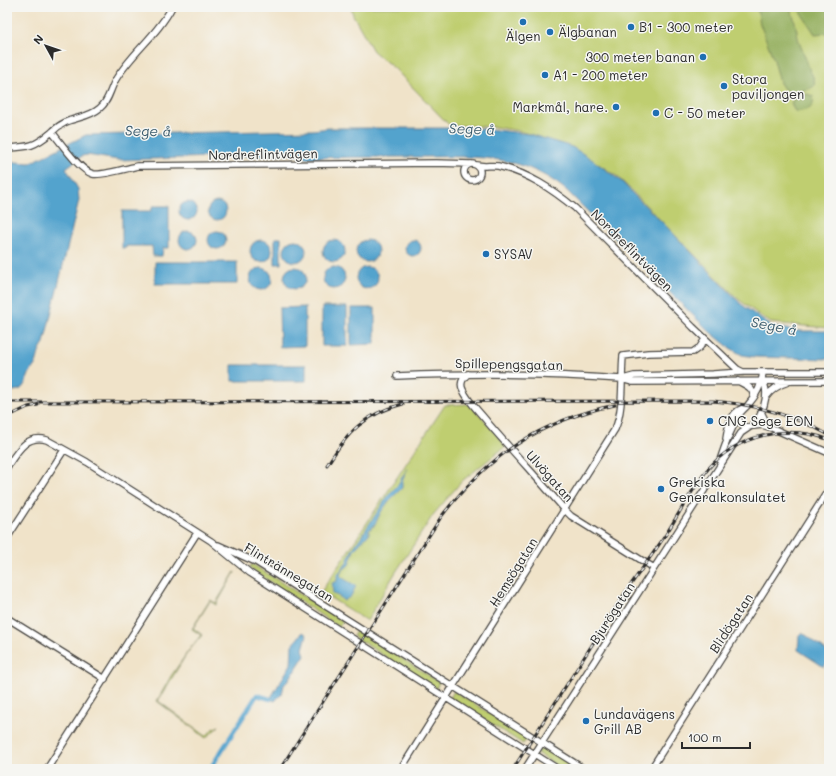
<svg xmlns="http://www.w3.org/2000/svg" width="836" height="776" font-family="Mali,sans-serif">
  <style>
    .green { fill: #bfce70; stroke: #757c4e }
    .forest { fill: #97b162; stroke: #616e46 }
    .water { fill: #52a3cd; stroke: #3e677c }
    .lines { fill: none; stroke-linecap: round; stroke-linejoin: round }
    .canal { stroke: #52a3cd; stroke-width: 4.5 }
    .minor-casing { stroke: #494743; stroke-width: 8 }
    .minor { stroke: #fff; stroke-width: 5.5 }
    .rail-casing { stroke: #2b2b2b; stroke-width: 3 }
    .rail { stroke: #f6f6f2; stroke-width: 1.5; stroke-dasharray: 4.5; stroke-linecap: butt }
    .poi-dot { fill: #1f6fb2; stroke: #f6f6f2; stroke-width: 1.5 }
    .labels { text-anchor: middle; stroke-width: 3; stroke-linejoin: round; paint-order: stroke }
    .poi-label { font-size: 13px; fill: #2b2b2b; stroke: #f6f6f2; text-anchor: start }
    .street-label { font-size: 13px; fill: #2b2b2b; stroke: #f6f6f2 }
    .water-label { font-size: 14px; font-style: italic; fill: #3b5b6c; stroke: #f6f6f2 }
  </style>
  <rect width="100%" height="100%" fill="#f6f6f2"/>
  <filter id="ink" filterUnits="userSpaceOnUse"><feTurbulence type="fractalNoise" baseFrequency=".025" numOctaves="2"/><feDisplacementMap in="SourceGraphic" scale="8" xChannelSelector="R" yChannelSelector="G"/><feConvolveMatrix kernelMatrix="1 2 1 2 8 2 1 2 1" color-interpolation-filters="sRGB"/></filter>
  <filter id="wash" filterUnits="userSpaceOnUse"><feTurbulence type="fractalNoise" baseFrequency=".012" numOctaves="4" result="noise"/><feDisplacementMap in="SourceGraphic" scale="16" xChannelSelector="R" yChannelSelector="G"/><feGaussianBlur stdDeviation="0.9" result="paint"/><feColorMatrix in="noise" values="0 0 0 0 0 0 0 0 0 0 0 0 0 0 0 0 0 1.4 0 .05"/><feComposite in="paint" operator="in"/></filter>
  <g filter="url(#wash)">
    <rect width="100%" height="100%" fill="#f0e3c9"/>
    <path class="green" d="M351,7H829V328L771,323L762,317L738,299L618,177L572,147L519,131L495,127L449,125L395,69L373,51L353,15Z
      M468,404L480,415L506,446L462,481L433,515L394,575L367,621L321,592L445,405Z
      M252,564L343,621L339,627L249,568Z
      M235,572L216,605L210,601L193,628L202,635L187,653L158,701L206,736L213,729L219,726L206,738L157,701L171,676L190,649L201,635L192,629L210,600L216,603Z
      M357,630L439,682L436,689L353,636Z
      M454,691L528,737L523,744L450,698Z
      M542,746L578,769H562L537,753Z"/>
    <path class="forest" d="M757,7L790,8C795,18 796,27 798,38C801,49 806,58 809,68C811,74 816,80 814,86L809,89L789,93L784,89L780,83L774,60L760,24Z
      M797,7H827L829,11V34L825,33L815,34Z
      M807,94L813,96C815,110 808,109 797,112L794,110L791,103L793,100Z"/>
    <path class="water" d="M329,128H468L488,129L529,134L572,147L590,158L622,182L634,195L665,225L741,304L765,322L773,327L799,331H829V359L755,357L742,355L730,348L710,332L566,190C518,151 469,157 411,157C376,157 341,157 307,158L286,153L277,155L118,160L87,155L82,156L66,168L78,189L79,200L44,343C38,351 39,355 36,363C34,368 29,372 28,377C22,390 22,391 7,391V159L15,162L30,163L86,135L313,130Z
      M179 211a9 9 0 1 1 18 0a9 9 0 1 1-18 0Z
      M208 211a9 9 0 1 1 18 0a9 9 0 1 1-18 0Z
      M153,206H169V248H163L162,256H153L152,246H126V248H122V211H151Z
      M208 240a9 9 0 1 1 18 0a9 9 0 1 1-18 0Z
      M179 240a9 9 0 1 1 18 0a9 9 0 1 1-18 0Z
      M275,238H281V264H275Z
      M405 248a8 8 0 1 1 16 0a8 8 0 1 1-16 0Z
      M323 251a11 11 0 1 1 22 0a11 11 0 1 1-22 0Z
      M284 251a11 11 0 1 1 22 0a11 11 0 1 1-22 0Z
      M356 251a11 11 0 1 1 22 0a11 11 0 1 1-22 0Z
      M250 251a11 11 0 1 1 22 0a11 11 0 1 1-22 0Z
      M155,262H237V284H155Z
      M356 278a11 11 0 1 1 22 0a11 11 0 1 1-22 0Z
      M284 278a11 11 0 1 1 22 0a11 11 0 1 1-22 0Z
      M323 278a11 11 0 1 1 22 0a11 11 0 1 1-22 0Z
      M250 279a11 11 0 1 1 22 0a11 11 0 1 1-22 0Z
      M305,307V346L280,347L279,308Z
      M322,307H347V346H322Z
      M351,308H375V344L351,345Z
      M232,365H306V381H232Z
      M408,467L402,482V488L389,501L381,512L374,526L369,530V534L354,550L349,565L344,569L340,574L341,577L356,586L351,596L344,601L338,596L333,594L332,583L337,581V575L346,564L352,550L390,493L397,486Z
      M303,632L307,635L303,649L305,655L288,681L284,685L282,694L275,701L270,699L291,664L292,645Z
      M802,632L829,653V660L824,667L798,650L799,635Z"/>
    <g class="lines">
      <path class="canal" d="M210,769L257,695L270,699"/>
    </g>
  </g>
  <g filter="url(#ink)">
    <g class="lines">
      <defs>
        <path id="minor" d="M172,7C158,34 132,53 116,79C110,89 109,101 100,108C85,121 68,115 52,132C61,143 80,171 93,174C102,176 128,168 138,166L436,163L471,164
          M7,148C29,147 34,147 52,132
          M464 172a8 8 0 1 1 16 0a8 8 0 1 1-16 0Z
          M476,165C484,167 491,165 498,166C528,173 552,189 575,208L693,327L737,369L743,372
          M468,374C463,378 459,383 463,390C468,402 481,413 489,424C514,453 540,481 565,510L571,516L654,568
          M397,376C472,373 546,373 621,379L633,382L829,381
          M623,379L634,376L713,374L743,372H829
          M738,381C745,385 755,388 753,398
          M766,397C772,389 778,385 788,382
          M761,412L766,422L771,427
          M738,418L740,422L745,427L762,425L772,428L829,453
          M726,439C728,426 730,413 743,408
          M720,460C725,445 731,429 739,415C741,411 745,408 748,405C756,396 762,385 763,372
          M7,467C17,452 26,434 47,440L87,462L211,541L250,573L558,769
          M7,538L64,450
          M218,545L256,562L584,769
          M7,618L105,679
          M7,768L8,769
          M47,769L197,533
          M401,769L615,429C624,409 621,379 623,356L648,353L693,352L700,347L705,339
          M525,769L741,433C747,429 754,425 758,419C764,409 770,390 762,381
          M651,769L829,489"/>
      </defs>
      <use href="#minor" class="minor-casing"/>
      <use href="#minor" class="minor"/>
      <defs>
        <path id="rail" d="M7,402L713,401C754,404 793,415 829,435
          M7,417L28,407L38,405
          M327,465C348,432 364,414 403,404
          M280,769L441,517C488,456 539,421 615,405
          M513,769L625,593C639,572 655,552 668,531C681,510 693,488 708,469C737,435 786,424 827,439"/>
      </defs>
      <use href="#rail" class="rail-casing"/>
      <use href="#rail" class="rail"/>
    </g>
  </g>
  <g class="poi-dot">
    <circle cx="523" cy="22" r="4"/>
    <circle cx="631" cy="27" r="4"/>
    <circle cx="550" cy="32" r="4"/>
    <circle cx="703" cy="57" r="4"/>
    <circle cx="545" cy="75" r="4"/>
    <circle cx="724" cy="86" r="4"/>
    <circle cx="616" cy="107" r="4"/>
    <circle cx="656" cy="113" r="4"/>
    <circle cx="486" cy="254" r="4"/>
    <circle cx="710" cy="421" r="4"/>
    <circle cx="661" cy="489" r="4"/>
    <circle cx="586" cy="721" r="4"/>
  </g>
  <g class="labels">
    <g class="poi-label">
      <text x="639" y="32">B1 - 300 meter</text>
      <text x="558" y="37">Älgbanan</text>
      <text x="523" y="41" text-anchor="middle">Älgen</text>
      <text x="695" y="62" text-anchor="end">300 meter banan</text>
      <text x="553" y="80">A1 - 200 meter</text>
      <text x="732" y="84">Stora<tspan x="732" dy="15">paviljongen</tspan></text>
      <text x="608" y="112" text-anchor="end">Markmål, hare.</text>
      <text x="664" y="118">C - 50 meter</text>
      <text x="494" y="259">SYSAV</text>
      <text x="718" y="426">CNG Sege EON</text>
      <text x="669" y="487">Grekiska<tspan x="669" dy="15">Generalkonsulatet</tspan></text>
      <text x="594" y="719">Lundavägens<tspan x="594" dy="15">Grill AB</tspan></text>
    </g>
    <g class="street-label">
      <text transform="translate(263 154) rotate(-1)" y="5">Nordreflintvägen</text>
      <text transform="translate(632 250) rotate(45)" y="5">Nordreflintvägen</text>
      <text transform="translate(509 364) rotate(1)" y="5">Spillepengsgatan</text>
      <text transform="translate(550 476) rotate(48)" y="5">Ulvögatan</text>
      <text transform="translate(289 572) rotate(31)" y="5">Flintrännegatan</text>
      <text transform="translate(513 572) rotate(-58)" y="5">Hemsögatan</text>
      <text transform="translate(612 613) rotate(-57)" y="5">Bjurögatan</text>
      <text transform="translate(731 623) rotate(-57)" y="5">Blidögatan</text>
    </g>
    <g class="water-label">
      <text transform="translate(472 129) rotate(2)" y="5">Sege å</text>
      <text transform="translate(148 131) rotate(1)" y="5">Sege å</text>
      <text transform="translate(774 326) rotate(11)" y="5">Sege å</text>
    </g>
  </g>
  <rect width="836" height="776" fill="none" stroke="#f6f6f2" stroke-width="24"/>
  <g transform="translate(46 46) rotate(310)" stroke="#f6f6f2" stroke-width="3" paint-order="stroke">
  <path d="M0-3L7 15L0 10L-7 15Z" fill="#2b2b2b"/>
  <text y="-6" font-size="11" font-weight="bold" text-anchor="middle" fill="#2b2b2b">N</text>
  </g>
  <path d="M682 742v6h68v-6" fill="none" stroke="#2b2b2b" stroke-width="2"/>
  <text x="688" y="742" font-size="12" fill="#2b2b2b" stroke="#f6f6f2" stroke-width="3" paint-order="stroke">100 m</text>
</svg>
